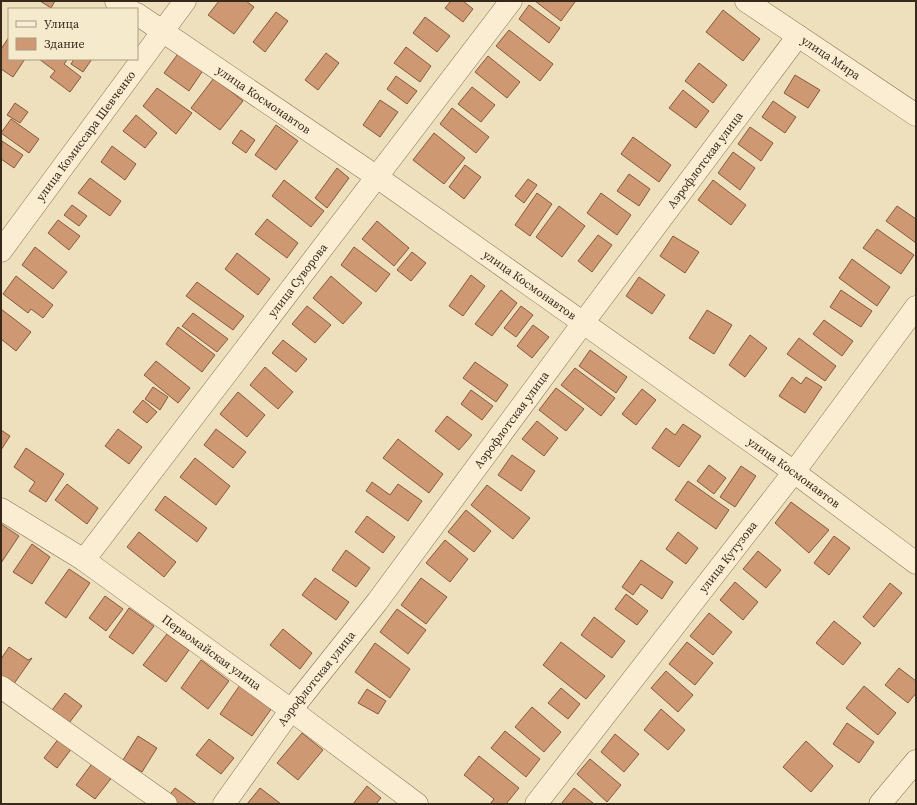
<svg xmlns="http://www.w3.org/2000/svg" width="917" height="805" font-family="'Source Serif 4',serif">
  <style>
    .building { fill: #ce9872; stroke: #87593b }
    .lines { fill: none; stroke-linecap: round; stroke-linejoin: round }
    .minor-casing { stroke: #877056; stroke-width: 23 }
    .minor { stroke: #faedd1; stroke-width: 22 }
    .labels { text-anchor: middle; stroke-width: 3; stroke-linejoin: round; paint-order: stroke }
    .street-label { font-size: 12px; fill: #36281b; stroke: #f6eacd }
  </style>
  <rect width="100%" height="100%" fill="#efe0bd"/>
  <path class="building" d="M40,1H55L51,8Z
    M219,1H246L254,7L234,34L208,15Z
    M451,1H463L473,9L463,22L445,8Z
    M535,1H574L575,2L561,21Z
    M529,5L560,28L549,43L519,19Z
    M723,10L760,39L743,61L706,32Z
    M276,12L288,21L265,52L253,42Z
    M425,17L450,36L437,52L413,33Z
    M509,30L553,64L540,81L496,46Z
    M9,37V59H25L13,77L1,69V49Z
    M406,47L431,66L420,82L394,63Z
    M180,51L204,69L189,91L164,73Z
    M326,53L339,63L318,90L305,80Z
    M488,56L520,82L507,98L475,72Z
    M39,59H65L67,60L64,64L81,77L70,92L50,77L55,71Z
    M74,59H92L83,72L71,64Z
    M699,63L727,85L713,103L685,81Z
    M795,75L820,90L808,108L784,93Z
    M396,76L417,91L407,104L387,89Z
    M214,78L243,101L220,130L191,108Z
    M472,87L495,105L481,122L458,104Z
    M157,88L192,113L176,134L143,106Z
    M683,90L709,111L696,128L669,108Z
    M380,100L398,112L380,137L363,125Z
    M773,101L796,117L785,133L762,117Z
    M15,103L28,112L20,123L7,115Z
    M452,108L489,137L476,153L440,124Z
    M136,115L157,133L145,148L123,131Z
    M11,119L39,139L29,153L1,133Z
    M276,125L298,141L276,170L255,155Z
    M750,127L773,143L761,161L738,144Z
    M241,130L255,140L246,153L232,143Z
    M434,133L465,158L444,184L413,160Z
    M633,137L671,165L659,182L621,154Z
    M2,141L23,155L14,168L1,159Z
    M112,146L136,164L125,180L101,162Z
    M733,152L755,168L740,190L718,173Z
    M465,165L481,177L464,199L449,187Z
    M337,168L349,178L327,208L315,198Z
    M629,174L650,189L639,206L617,191Z
    M90,178L121,201L110,216L78,193Z
    M528,179L537,185L524,203L515,196Z
    M284,180L324,211L311,227L272,196Z
    M713,180L746,205L731,225L698,200Z
    M537,193L552,204L530,236L515,225Z
    M601,193L631,215L617,235L587,213Z
    M72,205L87,216L79,226L64,215Z
    M559,206L585,226L562,257L536,237Z
    M897,206L916,219V243L886,221Z
    M267,219L298,243L287,258L255,234Z
    M58,220L80,236L69,250L48,233Z
    M377,221L409,248L394,266L362,239Z
    M877,229L914,255L901,274L863,248Z
    M598,235L612,245L592,272L578,261Z
    M673,236L699,252L685,273L660,256Z
    M35,247L67,272L53,289L22,265Z
    M354,247L390,274L376,292L341,265Z
    M412,252L426,263L411,281L397,270Z
    M237,253L270,279L258,295L225,269Z
    M852,259L890,287L877,306L839,278Z
    M471,275L485,286L463,316L449,306Z
    M16,276L53,305L43,318L31,309L28,313L3,294Z
    M331,276L362,303L343,324L313,298Z
    M639,277L665,295L652,314L626,296Z
    M197,282L244,316L233,330L186,296Z
    M501,290L517,303L492,336L475,324Z
    M841,290L872,311L861,327L830,307Z
    M307,306L331,325L315,343L292,324Z
    M521,306L533,315L516,337L504,328Z
    M1,309L31,332L16,351L1,339Z
    M707,310L732,325L714,354L689,338Z
    M193,313L228,339L217,352L182,326Z
    M824,320L853,341L842,356L813,334Z
    M533,325L549,337L532,358L517,346Z
    M178,327L215,355L202,372L166,344Z
    M750,335L767,348L745,377L729,365Z
    M799,338L836,366L825,381L787,354Z
    M283,340L307,359L296,372L272,353Z
    M590,350L627,377L616,393L579,366Z
    M156,361L190,388L178,403L144,375Z
    M475,362L508,385L496,402L463,378Z
    M265,367L293,392L278,409L250,385Z
    M575,368L615,398L601,416L561,385Z
    M792,377L801,384L806,377L822,387L805,413L779,396Z
    M153,387L168,397L160,410L145,399Z
    M556,388L584,409L566,431L539,410Z
    M642,389L656,400L636,425L622,414Z
    M471,390L493,406L482,420L461,404Z
    M238,392L265,415L247,437L220,414Z
    M143,400L157,412L147,423L133,412Z
    M447,416L472,435L459,450L435,431Z
    M537,421L558,438L544,456L522,439Z
    M683,424L701,436L679,467L652,448L666,428L675,435Z
    M118,429L142,447L129,464L105,446Z
    M216,429L246,452L233,468L204,445Z
    M1,430L10,436L1,450Z
    M398,439L443,474L429,493L383,458Z
    M26,448L64,474L46,502L29,491L35,482L14,467Z
    M512,455L535,471L521,491L498,475Z
    M195,458L230,486L216,505L180,477Z
    M709,465L726,478L714,494L697,481Z
    M741,466L756,476L735,507L720,497Z
    M688,481L729,510L716,529L675,500Z
    M372,482L390,495L398,484L422,501L408,521L366,491Z
    M67,484L98,508L87,524L55,500Z
    M487,485L530,518L513,539L471,505Z
    M165,496L207,528L197,542L155,510Z
    M791,502L829,530L809,553L775,523Z
    M466,510L491,531L474,552L448,532Z
    M367,516L395,537L383,553L355,532Z
    M1,524L19,536L1,563Z
    M139,532L176,562L164,577L127,547Z
    M678,532L698,548L686,564L666,549Z
    M834,536L850,548L829,575L814,563Z
    M445,540L468,559L450,582L426,563Z
    M32,544L50,557L32,584L13,572Z
    M346,550L370,568L356,587L332,570Z
    M758,551L781,570L766,588L743,569Z
    M641,560L673,582L662,599L641,584L633,595L622,587Z
    M69,569L90,583L66,618L45,603Z
    M315,578L349,602L336,620L302,595Z
    M421,578L447,597L426,624L401,605Z
    M735,582L758,602L743,620L720,600Z
    M890,583L902,593L874,627L863,617Z
    M626,594L648,611L637,625L615,609Z
    M105,596L123,609L106,631L89,618Z
    M129,608L154,626L133,654L109,637Z
    M397,609L426,630L408,654L380,632Z
    M709,613L732,632L713,655L690,636Z
    M594,617L625,641L612,658L581,635Z
    M834,621L861,643L843,665L816,643Z
    M283,629L312,653L300,669L270,645Z
    M167,634L189,650L166,682L143,665Z
    M561,642L605,676L586,699L543,665Z
    M687,642L713,663L695,685L669,664Z
    M375,643L410,669L390,698L355,672Z
    M9,647L28,660L32,658L11,688L1,681V659Z
    M201,660L229,681L208,709L181,688Z
    M899,668L916,681V693L908,703L885,685Z
    M666,671L693,695L678,712L651,688Z
    M240,685L272,708L252,736L220,714Z
    M864,686L896,713L878,735L846,708Z
    M561,688L580,704L568,719L548,703Z
    M367,689L386,701L378,714L358,703Z
    M65,693L82,706L66,727L49,714Z
    M532,707L561,732L544,752L515,727Z
    M661,709L685,730L668,750L644,730Z
    M847,723L874,742L859,763L833,744Z
    M505,731L540,759L526,777L491,748Z
    M302,733L323,750L298,780L277,763Z
    M615,734L639,754L624,772L601,752Z
    M138,736L157,748L142,772L123,760Z
    M59,738L72,748L57,768L44,758Z
    M209,739L234,758L221,774L196,755Z
    M806,741L833,766L811,792L783,767Z
    M479,756L519,788L506,804H490L494,799L464,775Z
    M590,759L621,785L607,802L577,774Z
    M94,761L113,776L95,799L76,785Z
    M367,786L381,798L376,804H353Z
    M175,788L197,804H169L165,801Z
    M260,788L281,804H247Z
    M574,788L593,803L591,804H561Z"/>
  <g class="lines">
    <defs>
      <g id="minor">
        <path d="M116,1L129,9"/>
        <path id="s1" d="M746,1L916,115"/>
        <path id="s2" d="M137,14L377,177L794,472L916,563"/>
        <path id="s3" d="M1,251L185,1"/>
        <path id="s4" d="M1,509L84,560L291,710L417,804"/>
        <path id="s5" d="M84,560L511,1"/>
        <path d="M1,687L166,804"/>
        <path id="s6" d="M224,804L291,710L377,602L583,323L798,36"/>
        <path id="s7" d="M536,804L794,472L916,307"/>
        <path d="M880,804L916,761"/>
      </g>
    </defs>
    <use href="#minor" class="minor-casing"/>
    <use href="#minor" class="minor"/>
  </g>
  <g class="labels">
    <g class="street-label">
      <text dy="4" stroke="none"><textPath href="#s1" startOffset="102">улица Мира</textPath></text>
      <text dy="4" stroke="none"><textPath href="#s2" startOffset="153">улица Космонавтов</textPath></text>
      <text dy="4" stroke="none"><textPath href="#s3" startOffset="143">улица Комиссара Шевченко</textPath></text>
      <text dy="4" stroke="none"><textPath href="#s6" startOffset="804">Аэрофлотская улица</textPath></text>
      <text dy="4" stroke="none"><textPath href="#s5" startOffset="352">улица Суворова</textPath></text>
      <text dy="4" stroke="none"><textPath href="#s2" startOffset="477">улица Космонавтов</textPath></text>
      <text dy="4" stroke="none"><textPath href="#s6" startOffset="480">Аэрофлотская улица</textPath></text>
      <text dy="4" stroke="none"><textPath href="#s2" startOffset="801">улица Космонавтов</textPath></text>
      <text dy="4" stroke="none"><textPath href="#s7" startOffset="313">улица Кутузова</textPath></text>
      <text dy="4" stroke="none"><textPath href="#s4" startOffset="255">Первомайская улица</textPath></text>
      <text dy="4" stroke="none"><textPath href="#s6" startOffset="156">Аэрофлотская улица</textPath></text>
    </g>
  </g>
  <rect width="917" height="805" fill="none" stroke="#36281b" stroke-width="4"/>
  <rect x="8" y="8" width="130" height="52" fill="#f6eacd" stroke="#a99c86"/>
  <rect x="16" y="21" width="20" height="6" fill="#faedd1" stroke="#a99c86"/>
  <text x="44" y="28" font-size="12" fill="#36281b">Улица</text>
  <rect x="16" y="38" width="20" height="12" fill="#ce9872" stroke="#a99c86"/>
  <text x="44" y="48" font-size="12" fill="#36281b">Здание</text>
</svg>
